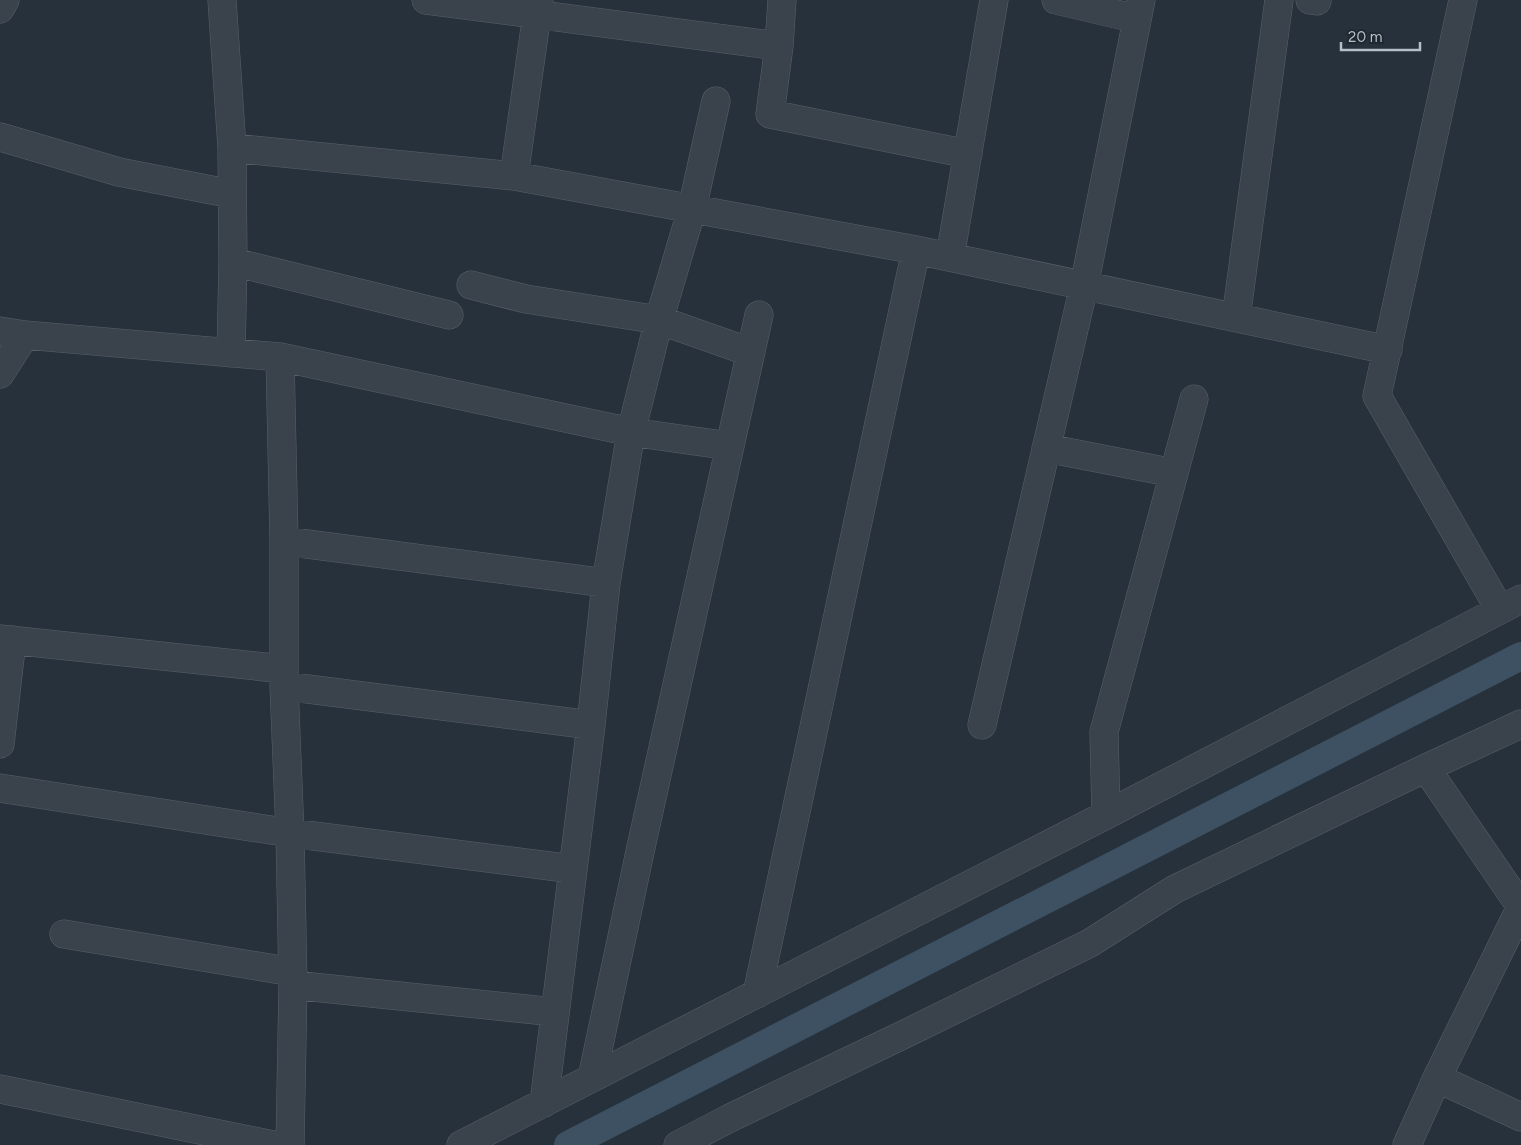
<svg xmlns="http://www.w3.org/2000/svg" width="1521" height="1145" font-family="Figtree,sans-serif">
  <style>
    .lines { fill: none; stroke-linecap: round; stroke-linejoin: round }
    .canal { stroke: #3d5162; stroke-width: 28 }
    .minor-casing { stroke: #586169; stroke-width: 29 }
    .minor { stroke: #3a434b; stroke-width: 28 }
  </style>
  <rect width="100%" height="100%" fill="#26313b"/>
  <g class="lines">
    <path class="canal" d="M568,1145L1521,656"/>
    <defs>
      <path id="minor" d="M222,0L232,148L233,262L231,353
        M426,0L779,46
        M782,0L779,46L770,114L968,154
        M1056,0L1137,19
        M1310,0L1317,1V0
        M1463,0L1377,396L1500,610
        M0,9L5,0
        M0,137L119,172L232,194
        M232,148L514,176L916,250L1388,350
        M514,176L539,0
        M950,257L994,0
        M233,262L449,315
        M471,285L526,299L659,320L750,352
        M1236,318L1279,0
        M0,331L25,335L280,357L631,432L730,446
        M280,357L284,541V686L290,833L293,985L290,1145
        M0,374L25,335
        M1046,448L1174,473
        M284,541L606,583
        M0,639L284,669
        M284,686L591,725
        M982,725L1084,286L1141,0
        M0,744L12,640
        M1426,768L1521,907
        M0,788L290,833L573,869
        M1106,815L1104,732L1194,399
        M64,934L293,972
        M293,985L555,1012
        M757,994L916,250
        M592,1078L641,847L759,315
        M1437,1078L1521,1117
        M0,1089L273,1145
        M544,1103L591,725L606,583L631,432L659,320L692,209L716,101
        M461,1145L1106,815L1521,599
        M678,1145L730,1118L909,1032L1090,943L1175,889L1426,768L1521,724
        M1407,1145L1437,1078L1521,907"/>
    </defs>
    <use href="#minor" class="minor-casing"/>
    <use href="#minor" class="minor"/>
  </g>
  <path d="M1341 42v8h79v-8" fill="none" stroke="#b6bec7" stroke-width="2.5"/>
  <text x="1348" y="42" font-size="15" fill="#b6bec7" stroke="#1f2830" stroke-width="4" paint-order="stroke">20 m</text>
</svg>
